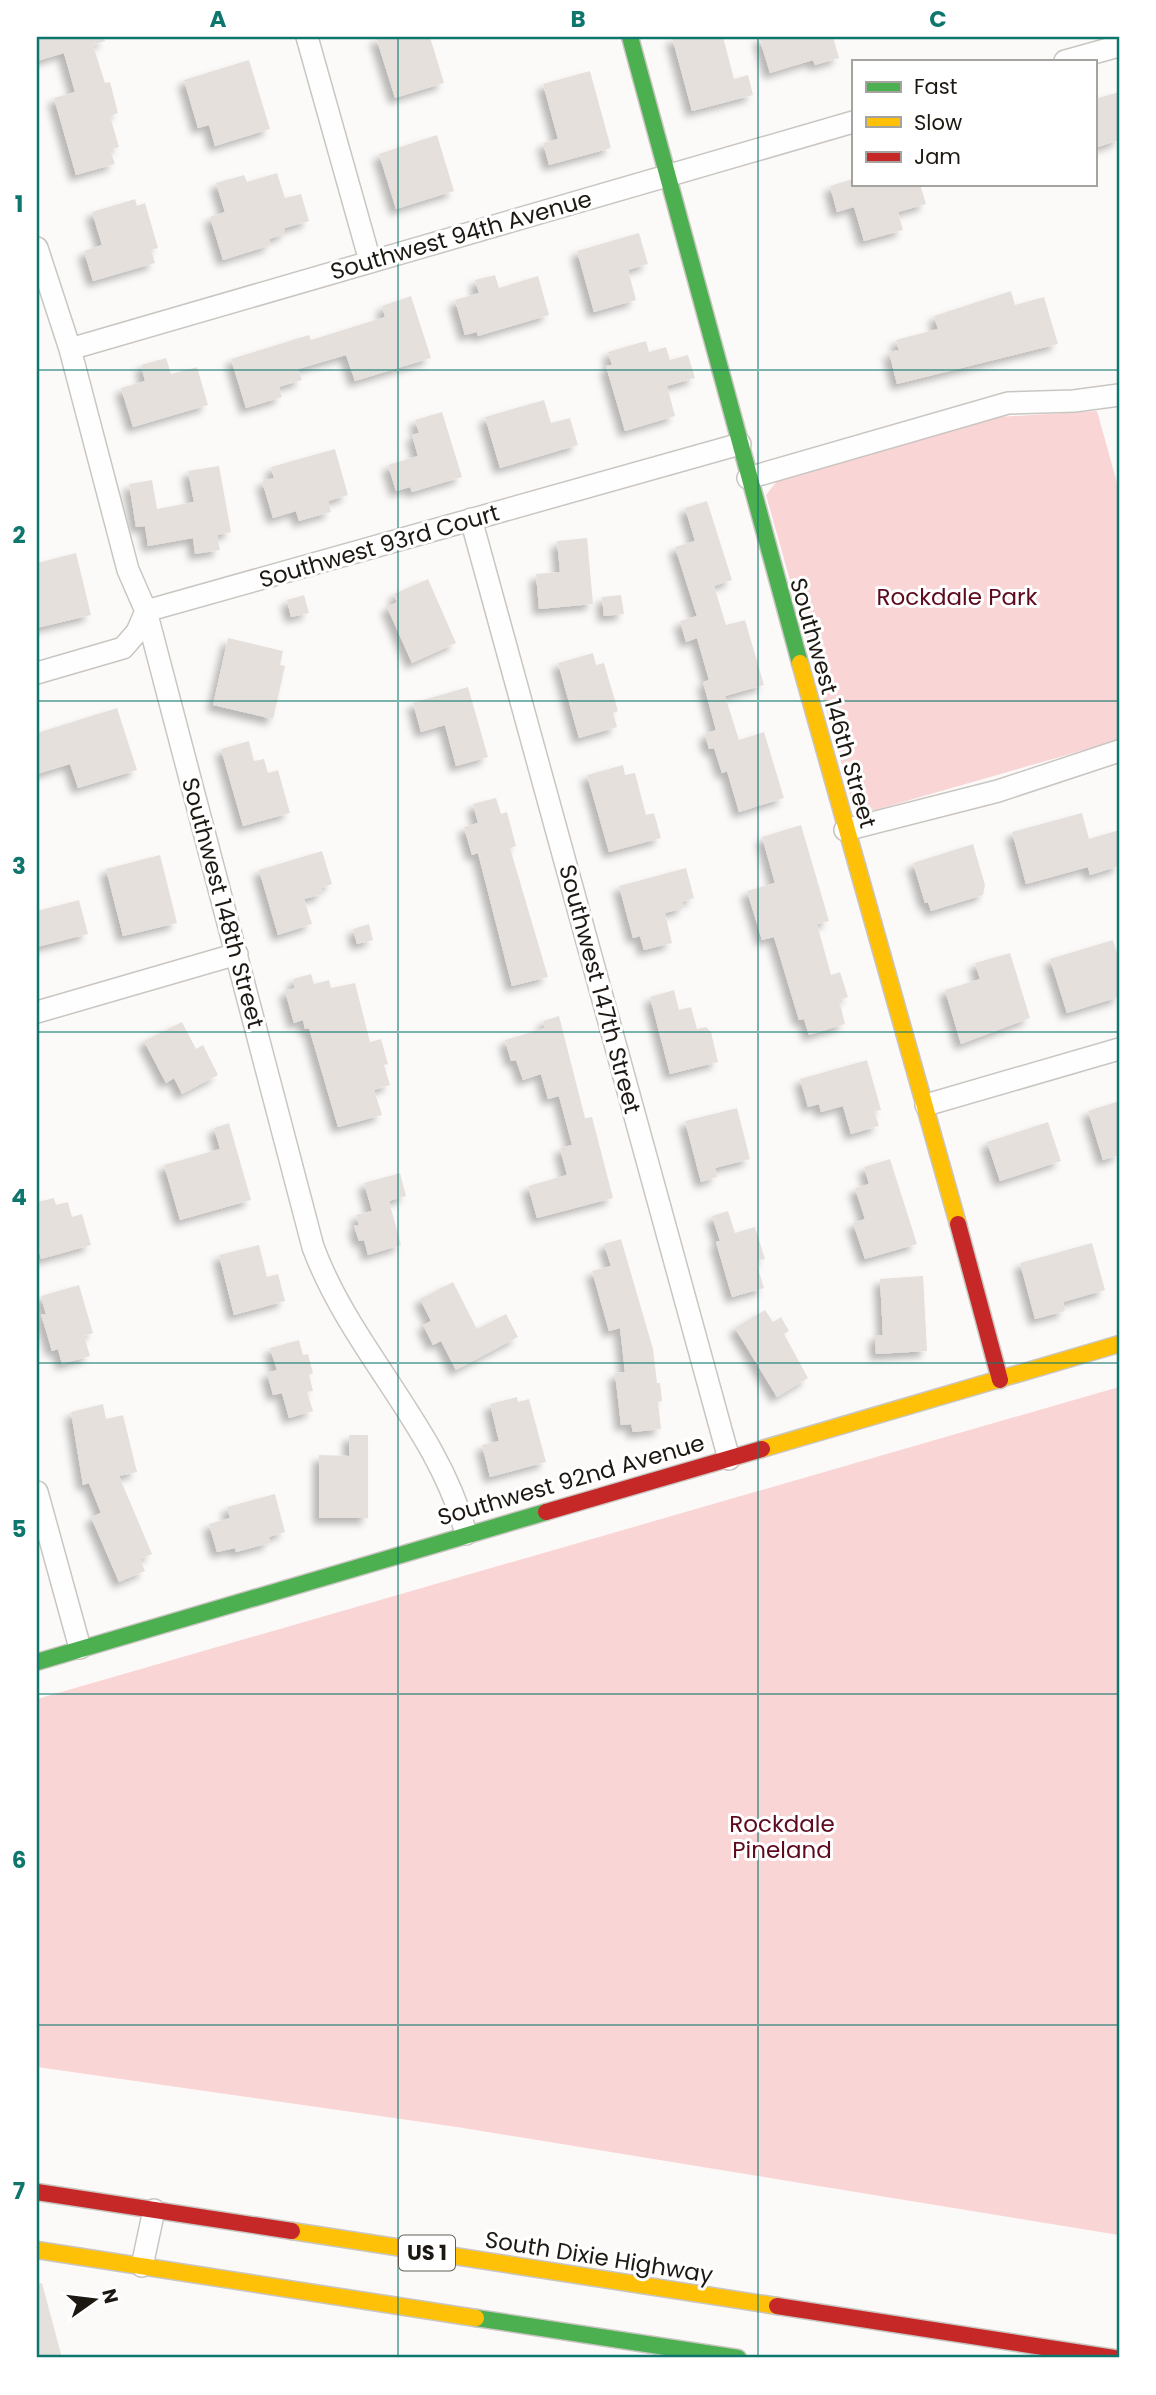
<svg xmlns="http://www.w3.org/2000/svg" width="1156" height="2395" font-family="Poppins,sans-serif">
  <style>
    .green { fill: #fad5d6 }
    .building { fill: #e6e0dd; filter: url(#shadow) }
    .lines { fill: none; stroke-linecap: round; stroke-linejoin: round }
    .street-casing { stroke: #c9c6c2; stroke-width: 24 }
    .fast-casing { stroke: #c9c6c2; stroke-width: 19 }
    .slow-casing { stroke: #c9c6c2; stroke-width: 19 }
    .jam-casing { stroke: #c9c6c2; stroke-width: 19 }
    .street { stroke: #fffefe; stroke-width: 21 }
    .fast { stroke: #4caf50; stroke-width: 16 }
    .slow { stroke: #ffc107; stroke-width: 16 }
    .jam { stroke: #c62828; stroke-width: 16 }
    .grid { fill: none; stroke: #0f766e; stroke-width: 2; stroke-opacity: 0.55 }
    .labels { text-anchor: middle; stroke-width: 6; stroke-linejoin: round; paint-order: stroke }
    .shield { fill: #fff; stroke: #615e59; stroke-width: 2 }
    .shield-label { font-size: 21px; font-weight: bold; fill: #1d1912 }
    .street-label { font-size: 23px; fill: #1d1912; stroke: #fff }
    .park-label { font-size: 23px; fill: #5d0a1e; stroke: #fff }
    .neatline { fill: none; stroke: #0f766e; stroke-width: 2.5 }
    .grid-label { font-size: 23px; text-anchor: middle; font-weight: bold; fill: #0f766e }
  </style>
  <defs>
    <filter id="shadow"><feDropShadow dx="-6" dy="6" stdDeviation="3.5" flood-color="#0004"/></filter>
  </defs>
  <rect width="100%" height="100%" fill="#fcfaf8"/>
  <path class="green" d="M1097,411L1119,490V740L875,810L861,808L852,801L766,495L777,481L998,417Z
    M1119,1387V2235L457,2127L37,2067V1699Z"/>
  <path class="building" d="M37,37H104L105,41L93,45L105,83L110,82L118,113L110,116L119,147L110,150L115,164L76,175L54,98L75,92L64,53L37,61Z
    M376,37H430L444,83L395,98Z
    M672,37H723L734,79L748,75L753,95L692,111Z
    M759,37H833L839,58L815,65L813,60L770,73Z
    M249,60L270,129L215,146L209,125L198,128L184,80Z
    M590,71L611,148L549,165L543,143L558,139L543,84Z
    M1119,92V140L1095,148V99Z
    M437,135L454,191L396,209L379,154Z
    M277,173L285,198L301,194L309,221L285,228V234L269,239L271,245L223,260L210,217L225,212L216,183L244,175L247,182Z
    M853,179V184H920L926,204L898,212L903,230L864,241L854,207L837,212L830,186Z
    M135,199L137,206L145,203L158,248L151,250L155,263L93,281L84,251L102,245L92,212Z
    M639,233L648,264L628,270L636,300L594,312L577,251Z
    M495,275L499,288L538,276L549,315L478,336L477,332L465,335L455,300L479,293L475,280Z
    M1011,291L1015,305L1044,297L1058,344L897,384L889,352L899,350L896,340L938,329L934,316Z
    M411,296L431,358L355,381L346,355L298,369L302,380L279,387L282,397L246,408L231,359L309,335L311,340L385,317L382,306Z
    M646,341L649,352L666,347L670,360L688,355L695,378L667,386L675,416L625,431L606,366L612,365L608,352Z
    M166,358L171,374L197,367L208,405L133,427L121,388L145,381L141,365Z
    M544,400L551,423L570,418L578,445L500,468L485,417Z
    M442,412L462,477L412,492L410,487L396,491L388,465L418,456L412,435L419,433L415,420Z
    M335,449L348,495L328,501L331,512L299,521L296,511L273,518L262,481L274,478L271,467Z
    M219,466L231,532L217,535L220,550L195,554L193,538L148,546L145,526L136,527L129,484L152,480L157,509L194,502L188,471Z
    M707,501L732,580L714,586L726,625L745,620L764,685L725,696L739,740L764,732L784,798L739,812L727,771L722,773L714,748L709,749L705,734L716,730L703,682L709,680L697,638L686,642L680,621L697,616L675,547L695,541L685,508Z
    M587,538L593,604L539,609L536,574L560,572L557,541Z
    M76,553L91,615L37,628V563Z
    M428,579L456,643L412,663L387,607L397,602L394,594Z
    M304,595L309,613L291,617L287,600Z
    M621,595L624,614L604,616L602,597Z
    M228,638L283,651L280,665L285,666L273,719L213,705Z
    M593,653L596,665L604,663L618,711L613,713L617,727L579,738L558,663Z
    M468,687L488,757L456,766L445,725L421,732L413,703Z
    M117,708L137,770L78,788L70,764L37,774V733Z
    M249,741L254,761L264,759L268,773L278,770L290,813L243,826L221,749Z
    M623,765L625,775L635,773L646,815L654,813L661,838L609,852L587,775Z
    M496,798L501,814L507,812L516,846L510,848L548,977L512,986L478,853L472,855L464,827L478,823L473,804Z
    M1082,813L1089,839L1119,830V866L1090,875L1088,867L1026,884L1012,832Z
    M801,825L829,921L817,924L831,975L840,972L848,997L839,1000L845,1024L809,1035L804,1019L799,1020L774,937L762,940L747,891L775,883L762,837Z
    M973,844L985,885L983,895L931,911L928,902L925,903L913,863Z
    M322,851L332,884L321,888L323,894L304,899L312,924L278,935L259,870Z
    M160,855L177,923L123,936L106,869Z
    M686,868L694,898L682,902L684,908L665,913L672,943L644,950L640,936L633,938L619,886Z
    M79,900L88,934L37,947V911Z
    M369,924L373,940L357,944L353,929Z
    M1113,940L1119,960V997L1067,1013L1050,959Z
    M1010,953L1030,1018L961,1044L945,990L980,979L975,963Z
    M311,974L314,984L329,980L331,988L355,983L370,1042L381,1039L388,1064L384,1065L390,1085L374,1090L382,1115L338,1127L309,1028L305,1029L303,1020L294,1023L285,991L295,988L293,979Z
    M674,990L679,1010L691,1007L697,1029L706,1027L711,1032L718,1062L670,1074L650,997Z
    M559,1016L585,1118L592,1117L613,1198L537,1218L528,1186L567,1175L560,1148L572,1145L559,1096L548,1099L541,1074L523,1080L516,1060L511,1061L505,1040L545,1028L543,1021Z
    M182,1022L196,1049L203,1045L218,1075L182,1094L174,1078L166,1083L144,1041Z
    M867,1060L881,1110L874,1111L879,1126L851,1134L843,1106L821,1112L819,1104L808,1107L800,1079Z
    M1119,1101V1155L1103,1160L1088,1111Z
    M737,1108L750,1159L715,1168L717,1177L701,1182L685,1121Z
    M1048,1122L1061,1161L1000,1181L987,1142Z
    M229,1123L251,1200L180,1220L164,1165L220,1149L214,1128Z
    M890,1159L917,1244L865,1259L853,1223L865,1219L855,1188L869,1184L864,1167Z
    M400,1173L406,1196L389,1201L401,1245L368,1255L364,1240L359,1241L354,1226L359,1225L356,1215L372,1211L364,1183Z
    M54,1198L56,1205L68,1202L72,1217L82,1214L91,1245L41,1259L37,1243V1202Z
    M728,1211L735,1233L755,1227L765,1259L756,1261L764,1288L732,1297L716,1242L720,1241L712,1216Z
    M621,1239L653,1349L657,1383H660L662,1401L658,1402L661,1429L633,1432L631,1424L621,1425L615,1373L625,1372L620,1328L609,1331L592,1271L611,1266L604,1244Z
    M1092,1243L1105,1290L1063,1302L1065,1311L1035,1319L1020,1263Z
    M259,1245L267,1277L278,1274L285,1301L234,1315L219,1255Z
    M923,1276L927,1351L876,1354L875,1335H883L880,1279Z
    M453,1282L477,1329L506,1314L518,1337L456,1370L441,1341L433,1345L423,1325L431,1321L420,1299Z
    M79,1285L93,1333L84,1336L90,1356L62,1364L58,1349L52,1351L41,1314L46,1315L41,1296Z
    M765,1310L773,1322L781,1317L789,1331L784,1334L808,1378L777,1397L735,1328Z
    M299,1340L303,1355L308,1354L313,1373L309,1375L313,1391L307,1392L313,1411L289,1418L282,1393L273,1395L267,1373L277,1370L270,1348Z
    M517,1397L518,1402L529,1399L546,1462L490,1477L482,1445L499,1441L490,1404Z
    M103,1404L106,1419L123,1415L137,1472L119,1476L152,1554L140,1559L145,1571L119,1582L91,1517L101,1513L89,1483L83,1485L71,1412Z
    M349,1435H368V1518H319V1455L349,1456Z
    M275,1494L285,1532L269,1537L270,1543L236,1552L235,1548L217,1552L209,1524L230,1518L227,1507Z
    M42,2283L62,2358H37V2284Z"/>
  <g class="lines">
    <defs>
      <path id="street" d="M307,37L370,261
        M1065,61L1119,46
        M37,248L70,349L128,570L146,611L313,1247C351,1350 438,1427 466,1534
        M70,349L853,122
        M748,478L1008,403L1074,401L1119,395
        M471,519L729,1459
        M146,611L740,444
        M37,673L123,648L137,632L146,611
        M845,830L998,791L1119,751
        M37,1012L237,954
        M926,1105L1119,1049
        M37,1492L80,1648
        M142,2266L154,2210"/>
      <path id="fast" d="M630,37L800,663
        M37,1662L546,1512
        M476,2318L738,2358"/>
      <path id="slow" d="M800,663L958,1224
        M762,1449L1119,1344
        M292,2231L777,2306
        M37,2250L476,2318"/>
      <path id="jam" d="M958,1224L1000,1380
        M546,1512L762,1449
        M37,2192L292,2231
        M777,2306L1114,2358"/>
    </defs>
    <use href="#street" class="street-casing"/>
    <use href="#fast" class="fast-casing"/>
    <use href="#slow" class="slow-casing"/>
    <use href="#jam" class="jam-casing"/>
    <use href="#street" class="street"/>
    <use href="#fast" class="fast"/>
    <use href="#slow" class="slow"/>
    <use href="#jam" class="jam"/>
  </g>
  <path class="grid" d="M398,37V2358M758,37V2358M37,370H1119M37,701H1119M37,1032H1119M37,1363H1119M37,1694H1119M37,2025H1119"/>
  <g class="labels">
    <rect class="shield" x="399" y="2235.5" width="56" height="35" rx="5"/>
    <g class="shield-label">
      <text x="427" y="2260">US 1</text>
    </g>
    <g class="street-label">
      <text transform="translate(461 235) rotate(-16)" y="8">Southwest 94th Avenue</text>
      <text transform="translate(379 546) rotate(-16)" y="8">Southwest 93rd Court</text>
      <text transform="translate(833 703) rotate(74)" y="8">Southwest 146th Street</text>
      <text transform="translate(223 903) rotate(75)" y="8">Southwest 148th Street</text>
      <text transform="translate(600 989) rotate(75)" y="8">Southwest 147th Street</text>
      <text transform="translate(571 1480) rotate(-16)" y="8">Southwest 92nd Avenue</text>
      <text transform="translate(599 2257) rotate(9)" y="8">South Dixie Highway</text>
    </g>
    <g class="park-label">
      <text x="957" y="605">Rockdale Park</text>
      <text x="782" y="1832">Rockdale<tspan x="782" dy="26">Pineland</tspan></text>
    </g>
  </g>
  <rect width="1156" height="2395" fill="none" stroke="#ffffff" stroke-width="77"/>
  <rect x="852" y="60" width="245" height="126" fill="#ffffff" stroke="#a5a3a0" stroke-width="2"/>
  <rect x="866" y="82" width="35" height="10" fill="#4caf50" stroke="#a5a3a0" stroke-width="2"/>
  <text x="914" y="94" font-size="21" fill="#1d1912">Fast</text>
  <rect x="866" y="117" width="35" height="10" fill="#ffc107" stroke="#a5a3a0" stroke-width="2"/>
  <text x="914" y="130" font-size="21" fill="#1d1912">Slow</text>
  <rect x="866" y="152" width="35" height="10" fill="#c62828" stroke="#a5a3a0" stroke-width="2"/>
  <text x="914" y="164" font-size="21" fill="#1d1912">Jam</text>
  <g transform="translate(94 2300) rotate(76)" stroke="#ffffff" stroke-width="5" paint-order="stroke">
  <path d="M0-5L12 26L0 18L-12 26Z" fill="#1d1912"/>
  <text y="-10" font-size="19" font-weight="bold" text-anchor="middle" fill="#1d1912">N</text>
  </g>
  <rect x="38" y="38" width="1080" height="2318" class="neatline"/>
  <g class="grid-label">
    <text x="218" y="27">A</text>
    <text x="578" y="27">B</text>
    <text x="938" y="27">C</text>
    <text x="19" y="212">1</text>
    <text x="19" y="543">2</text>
    <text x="19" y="874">3</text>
    <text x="19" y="1205">4</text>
    <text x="19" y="1537">5</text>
    <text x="19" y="1868">6</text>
    <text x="19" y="2199">7</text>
  </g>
</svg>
